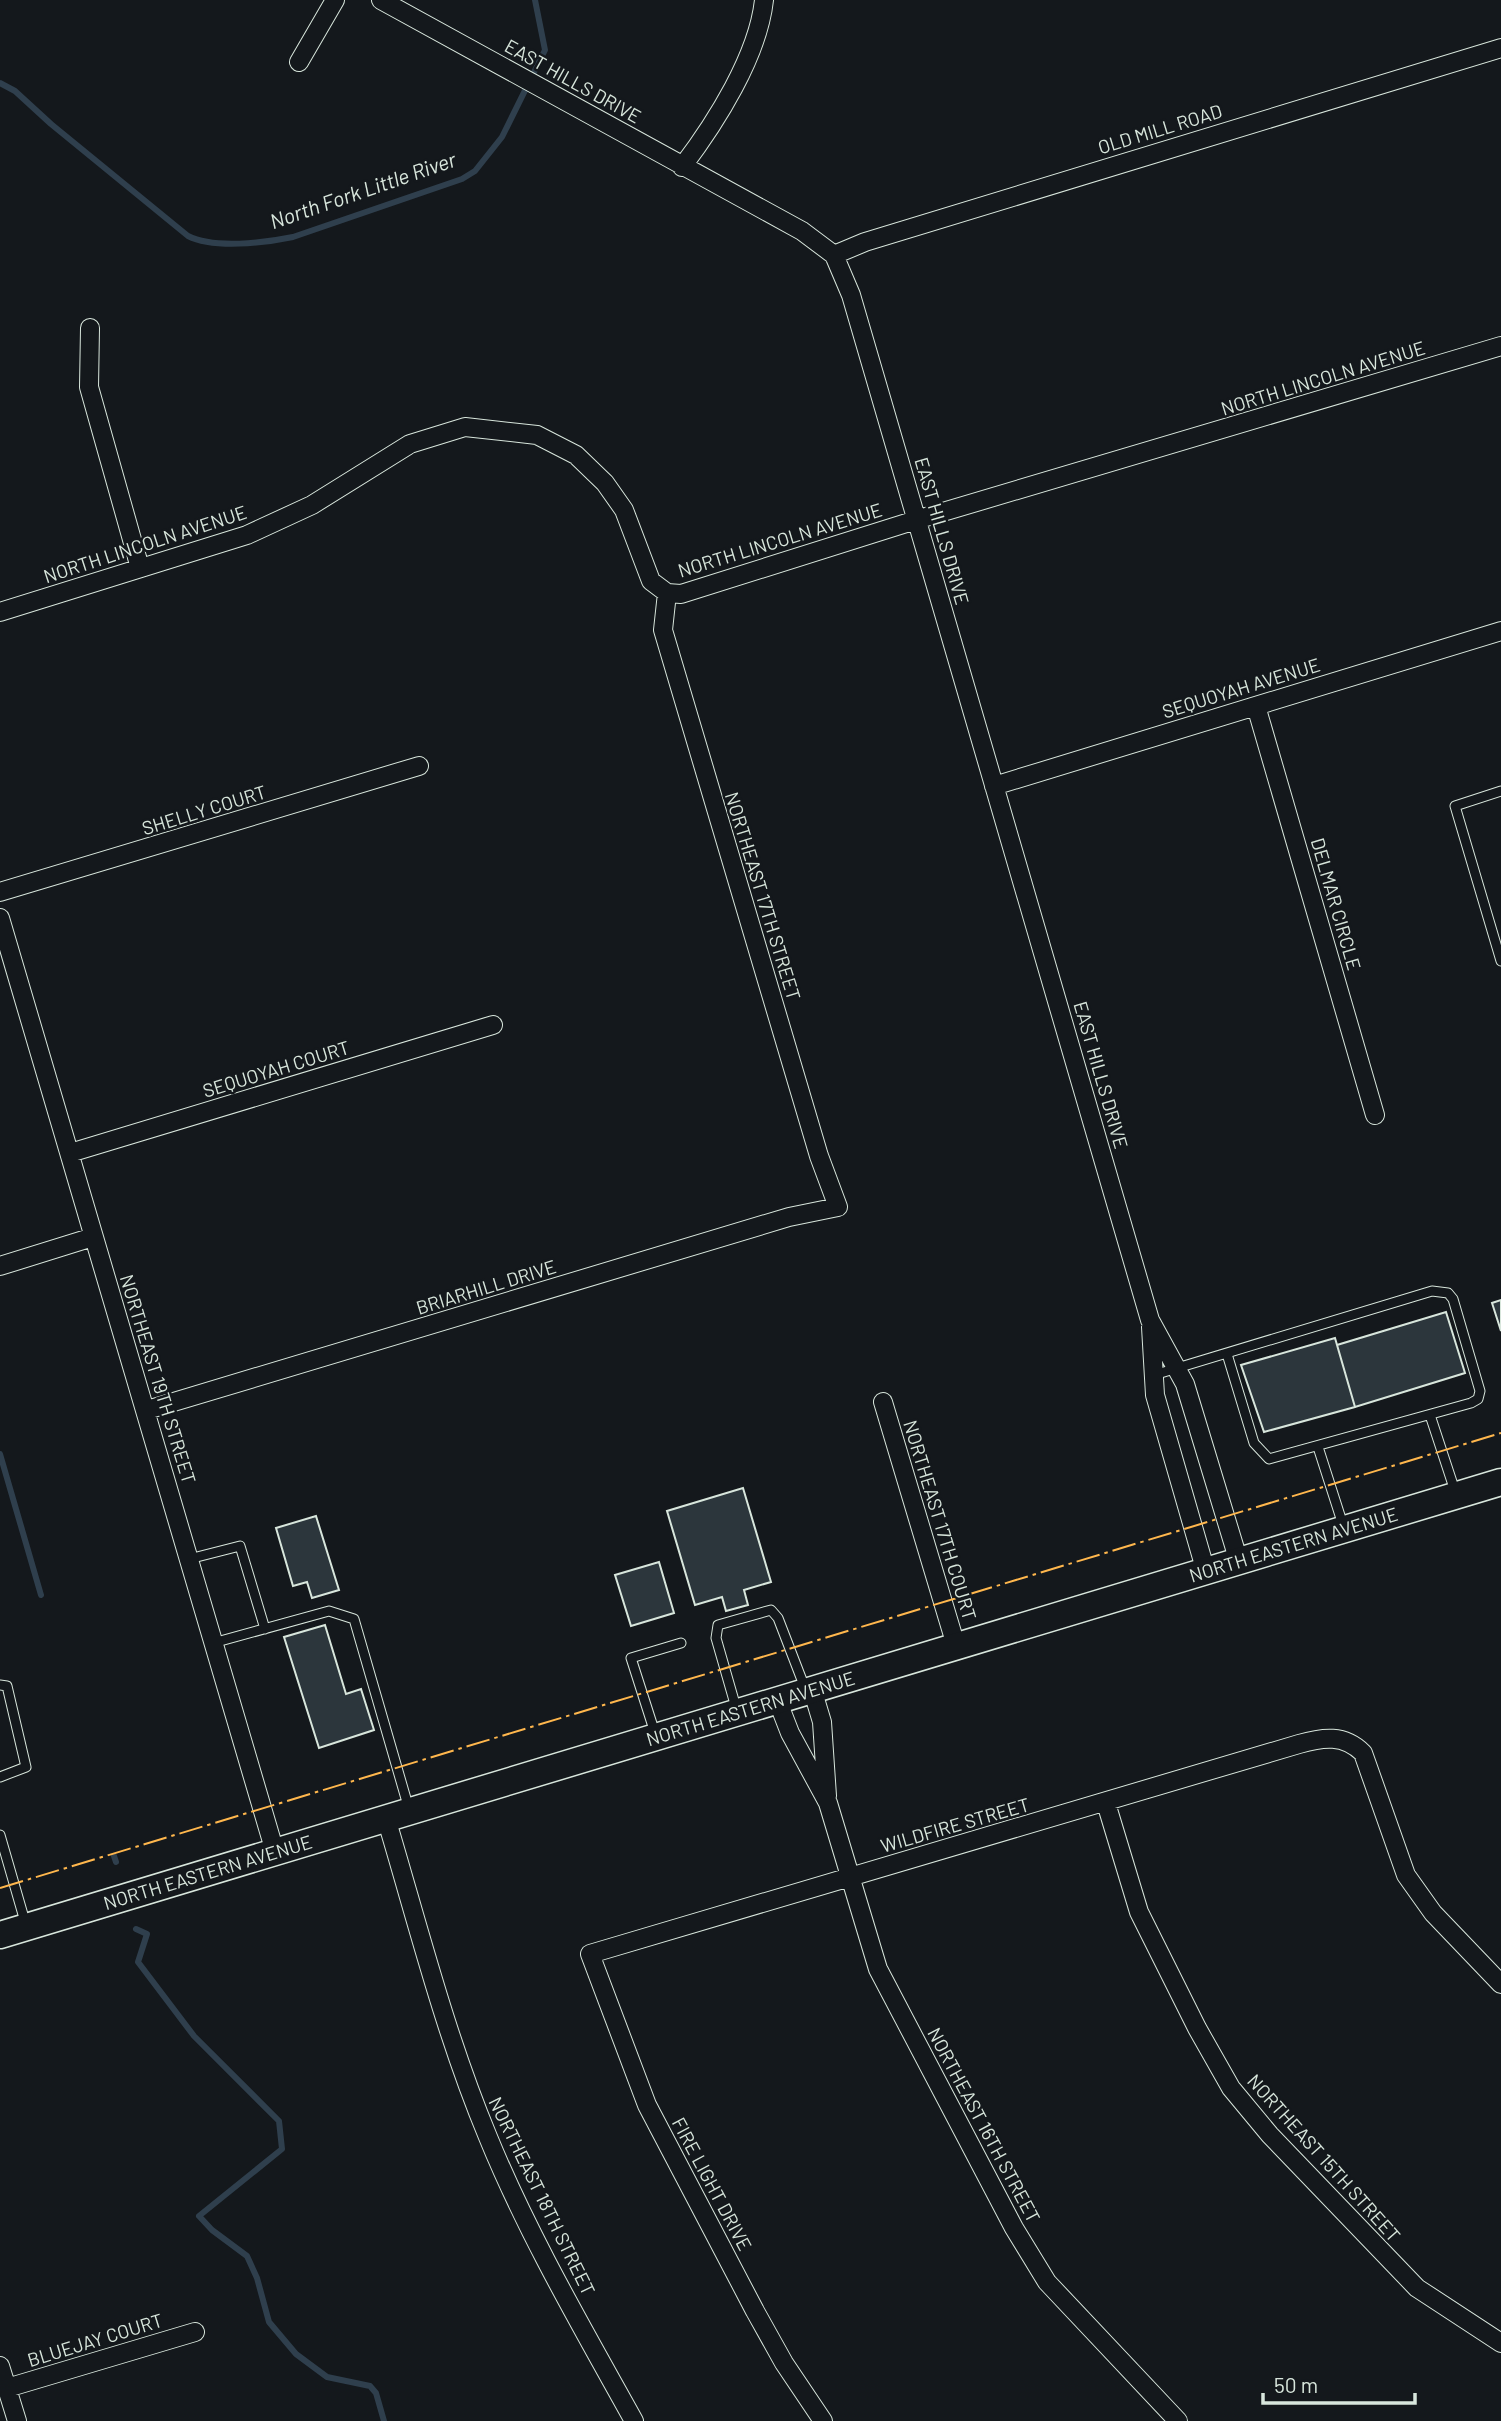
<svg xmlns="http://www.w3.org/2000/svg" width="1501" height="2421" font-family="Barlow,sans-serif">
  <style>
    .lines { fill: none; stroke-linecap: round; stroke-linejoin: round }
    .stream { stroke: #2f3f4d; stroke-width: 6 }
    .building { fill: #2c363c; stroke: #d8e6dc; stroke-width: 2 }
    .service-casing { stroke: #d8e6dc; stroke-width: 11 }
    .minor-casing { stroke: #d8e6dc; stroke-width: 20 }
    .secondary-casing { stroke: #d8e6dc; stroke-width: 29 }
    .service { stroke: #14181c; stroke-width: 9 }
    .minor { stroke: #14181c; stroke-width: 18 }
    .secondary { stroke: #14181c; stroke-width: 26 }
    .power { stroke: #ffb74d; stroke-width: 2; stroke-dasharray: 24 5 3.5 5; stroke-linecap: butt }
    .labels { text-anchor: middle; stroke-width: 5; stroke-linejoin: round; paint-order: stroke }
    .street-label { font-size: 19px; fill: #d8e6dc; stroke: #14181c }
    .water-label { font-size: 21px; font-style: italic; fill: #d8e6dc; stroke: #14181c }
  </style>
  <rect width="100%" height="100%" fill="#14181c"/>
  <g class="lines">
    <path class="stream" d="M0,83L15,91L51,124L188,236C214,249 264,243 293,237L462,179L475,171L502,137L545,50L535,0
      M0,1454L41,1595
      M114,1856L116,1862
      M136,1929L147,1934L138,1962L194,2036L279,2121L282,2149L199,2216L212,2230L247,2256L257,2278L269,2322L296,2354L327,2377L370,2386L376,2393L384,2421"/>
  </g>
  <path class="building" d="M1501,1300V1331L1492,1303Z
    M1446,1312L1465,1373L1355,1407L1337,1345Z
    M1335,1338L1355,1407L1264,1432L1241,1365Z
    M743,1488L771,1582L744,1590L748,1605L726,1611L722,1597L695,1605L667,1511Z
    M316,1516L339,1590L312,1598L307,1582L293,1586L276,1528Z
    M659,1562L674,1613L631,1626L615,1575Z
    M325,1625L346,1694L361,1689L374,1730L319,1748L284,1637Z"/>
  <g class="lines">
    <defs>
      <path id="service" d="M1501,791L1455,806L1501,961
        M1154,1375L1432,1291L1448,1293L1453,1299L1480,1391L1478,1399L1471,1403L1269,1459L1254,1443L1227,1354
        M1430,1415L1456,1494
        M1318,1447L1344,1528
        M189,1559L240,1546L265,1629
        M213,1643L329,1611L354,1619L409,1809
        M0,1685L7,1686L26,1767L0,1777
        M737,1711L716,1638L718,1625L771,1610L778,1618L805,1688
        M655,1733L631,1658L681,1643
        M0,1835L26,1925"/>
      <path id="minor" d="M381,0L802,231L834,255L851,295L1150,1320L1185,1384L1239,1562
        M299,62L335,0
        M682,167C716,122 758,56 764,0
        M834,255L865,242L1501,48
        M90,328L89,387L140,568
        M0,612L247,535L312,505L410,444L465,427L537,435L576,455L605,483L624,510L651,581L667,593L681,594L916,520L1501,346
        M1256,706L1375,1115
        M994,786L1501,631
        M0,892L419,766
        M0,918L275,1852
        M70,1153L493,1025
        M0,1266L93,1237
        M1151,1327L1155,1395L1206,1572
        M883,1402L957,1649
        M147,1410L789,1217L838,1207L819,1156L663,630L667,593
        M813,1692L822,1722L827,1796
        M778,1702L790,1733L828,1803L878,1969L1014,2228L1047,2282L1178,2421
        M1106,1803L1139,1912L1197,2028L1231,2088L1270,2135L1417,2288L1501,2343
        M386,1818C418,1925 445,2034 488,2137C528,2235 583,2329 634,2421
        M0,2366L17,2421
        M7,2388L195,2332
        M823,2421L784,2363L755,2311L647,2105L590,1954L1299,1744C1323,1737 1344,1734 1363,1753L1406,1875L1433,1913L1501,1984"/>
      <g id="secondary">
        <path id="s1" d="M0,1935L1501,1482"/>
      </g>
    </defs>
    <use href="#service" class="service-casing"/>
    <use href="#minor" class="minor-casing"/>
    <use href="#secondary" class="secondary-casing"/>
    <use href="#service" class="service"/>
    <use href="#minor" class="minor"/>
    <use href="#secondary" class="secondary"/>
    <path class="power" d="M0,1888L1501,1433"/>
  </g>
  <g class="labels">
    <g class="street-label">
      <text transform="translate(573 81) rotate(29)" y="7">EAST HILLS DRIVE</text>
      <text transform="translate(1160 129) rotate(-17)" y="7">OLD MILL ROAD</text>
      <text transform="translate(1323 378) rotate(-17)" y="7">NORTH LINCOLN AVENUE</text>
      <text transform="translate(942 531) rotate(74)" y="7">EAST HILLS DRIVE</text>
      <text transform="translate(780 540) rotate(-17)" y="7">NORTH LINCOLN AVENUE</text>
      <text transform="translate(145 544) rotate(-18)" y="7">NORTH LINCOLN AVENUE</text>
      <text transform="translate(1241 688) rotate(-17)" y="7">SEQUOYAH AVENUE</text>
      <text transform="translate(204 810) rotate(-17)" y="7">SHELLY COURT</text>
      <text transform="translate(763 896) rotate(73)" y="7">NORTHEAST 17TH STREET</text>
      <text transform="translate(1336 904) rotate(74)" y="7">DELMAR CIRCLE</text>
      <text transform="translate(276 1069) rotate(-17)" y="7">SEQUOYAH COURT</text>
      <text transform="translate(1101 1075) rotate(74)" y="7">EAST HILLS DRIVE</text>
      <text transform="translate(486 1287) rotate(-17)" y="7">BRIARHILL DRIVE</text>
      <text transform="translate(158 1379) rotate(73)" y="7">NORTHEAST 19TH STREET</text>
      <text transform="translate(940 1520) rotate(73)" y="7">NORTHEAST 17TH COURT</text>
      <text dy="7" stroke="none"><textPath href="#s1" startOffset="1351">NORTH EASTERN AVENUE</textPath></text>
      <text dy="7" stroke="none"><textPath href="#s1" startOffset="784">NORTH EASTERN AVENUE</textPath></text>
      <text transform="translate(955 1825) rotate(-16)" y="7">WILDFIRE STREET</text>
      <text dy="7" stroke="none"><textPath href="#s1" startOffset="217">NORTH EASTERN AVENUE</textPath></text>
      <text transform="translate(984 2125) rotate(62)" y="7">NORTHEAST 16TH STREET</text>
      <text transform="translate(1324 2158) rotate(48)" y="7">NORTHEAST 15TH STREET</text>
      <text transform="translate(712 2184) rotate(62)" y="7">FIRE LIGHT DRIVE</text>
      <text transform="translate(542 2196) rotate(64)" y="7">NORTHEAST 18TH STREET</text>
      <text transform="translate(95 2340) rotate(-17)" y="7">BLUEJAY COURT</text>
    </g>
    <g class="water-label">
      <text transform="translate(363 191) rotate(-19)" y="7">North Fork Little River</text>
    </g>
  </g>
  <path d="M1263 2393v10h152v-10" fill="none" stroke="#d8e6dc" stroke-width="3.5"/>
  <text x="1274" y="2393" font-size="21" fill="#d8e6dc" stroke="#14181c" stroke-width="5" paint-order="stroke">50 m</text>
</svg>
